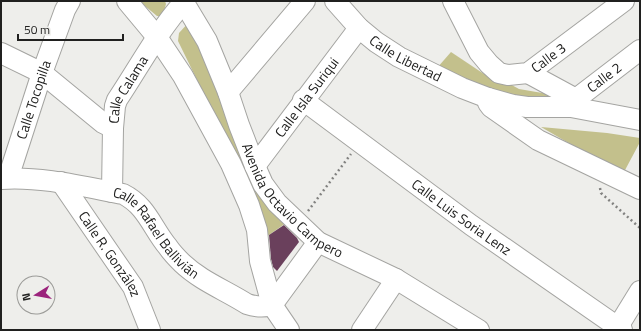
<svg xmlns="http://www.w3.org/2000/svg" width="641" height="331" font-family="'Titillium Web',sans-serif">
  <style>
    .green { fill: #c3c08c }
    .building { fill: #6a405c }
    .lines { fill: none; stroke-linecap: round; stroke-linejoin: round }
    .minor-casing { stroke: #a4a4a1; stroke-width: 22 }
    .path { stroke: #828280; stroke-width: 2.5; stroke-dasharray: 2 3; stroke-linecap: butt }
    .minor { stroke: #fff; stroke-width: 20 }
    .labels { text-anchor: middle; stroke-width: 4; stroke-linejoin: round; paint-order: stroke }
    .street-label { font-size: 14px; fill: #20201f; stroke: #eeeeeb }
  </style>
  <rect width="100%" height="100%" fill="#eeeeeb"/>
  <path class="green" d="M139,1H165L166,4L164,11L161,16H157Z
    M190,21L251,178L264,202L278,215L289,221L266,237L242,172L178,41L179,33Z
    M451,52L484,74L490,68L506,82L519,89L554,95L549,99L518,101L437,68Z
    M541,127L607,133L640,138V142L624,172L591,156Z"/>
  <path class="building" d="M284,225L297,238L299,242L277,271L273,267L271,259L269,235Z"/>
  <g class="lines">
    <defs>
      <g id="minor">
        <path d="M127,1L157,37L183,76L231,164L249,205L257,230L260,261L272,305L289,330"/>
        <path id="s1" d="M183,1L207,41L228,92L239,125L255,166L263,184L277,203L318,242L396,279L479,330"/>
        <path id="s2" d="M335,1L359,28L376,42L399,57L462,88L488,98L513,105L527,107H571L640,120"/>
        <path id="s3" d="M453,1L479,52L489,64L499,73L508,75L528,73L624,1"/>
        <path d="M1,53L42,73L103,123L113,128"/>
        <path d="M528,73L576,99"/>
        <path d="M228,92L305,1"/>
        <path d="M488,98V103L491,107L538,140L640,189"/>
        <path id="s4" d="M303,100L471,225L622,330"/>
        <path id="s5" d="M571,107L576,99L640,50"/>
        <path id="s6" d="M255,166L359,28"/>
        <path id="s7" d="M10,178L11,169L42,73L65,10L70,1"/>
        <path id="s8" d="M1,179C40,176 85,187 123,194C147,206 152,228 168,247C172,253 177,258 182,263C201,281 225,290 247,304C256,307 263,308 272,305"/>
        <path id="s9" d="M61,182L133,287L150,330"/>
        <path id="s10" d="M112,192L113,128L115,106L117,100C139,67 158,31 184,2"/>
        <path d="M272,305L318,242"/>
        <path d="M362,330L396,279"/>
        <path d="M616,330L640,291"/>
      </g>
    </defs>
    <use href="#minor" class="minor-casing"/>
    <path class="path" d="M600,188L601,193L640,228
      M308,211L351,154"/>
    <use href="#minor" class="minor"/>
  </g>
  <g class="labels">
    <g class="street-label">
      <text dy="5" stroke="none"><textPath href="#s2" startOffset="92">Calle Libertad</textPath></text>
      <text dy="5" stroke="none"><textPath href="#s3" startOffset="141">Calle 3</textPath></text>
      <text dy="5" stroke="none"><textPath href="#s5" startOffset="45">Calle 2</textPath></text>
      <text dy="5" stroke="none"><textPath href="#s10" startOffset="106">Calle Calama</textPath></text>
      <text dy="5" stroke="none"><textPath href="#s6" startOffset="86">Calle Isla Suriqui</textPath></text>
      <text dy="5" stroke="none"><textPath href="#s7" startOffset="82">Calle Tocopilla</textPath></text>
      <text dy="5" stroke="none"><textPath href="#s1" startOffset="232">Avenida Octavio Campero</textPath></text>
      <text dy="5" stroke="none"><textPath href="#s4" startOffset="197">Calle Luis Soria Lenz</textPath></text>
      <text dy="5" stroke="none"><textPath href="#s8" startOffset="174">Calle Rafael Ballivián</textPath></text>
      <text dy="5" stroke="none"><textPath href="#s9" startOffset="87">Calle R. González</textPath></text>
    </g>
  </g>
  <rect width="641" height="331" fill="none" stroke="#20201f" stroke-width="4"/>
  <g transform="translate(36 295) rotate(259)"><circle r="19" fill="#eeeeeb" stroke="#9c9c99"/>
  <path d="M0-3L7 15L0 10L-7 15Z" fill="#9b237c"/>
  <text y="-6" font-size="11" font-weight="bold" text-anchor="middle" fill="#20201f">N</text>
  </g>
  <path d="M18 34v6h105v-6" fill="none" stroke="#20201f" stroke-width="2"/>
  <text x="24" y="34" font-size="12" fill="#20201f" stroke="#eeeeeb" stroke-width="3" paint-order="stroke">50 m</text>
</svg>
